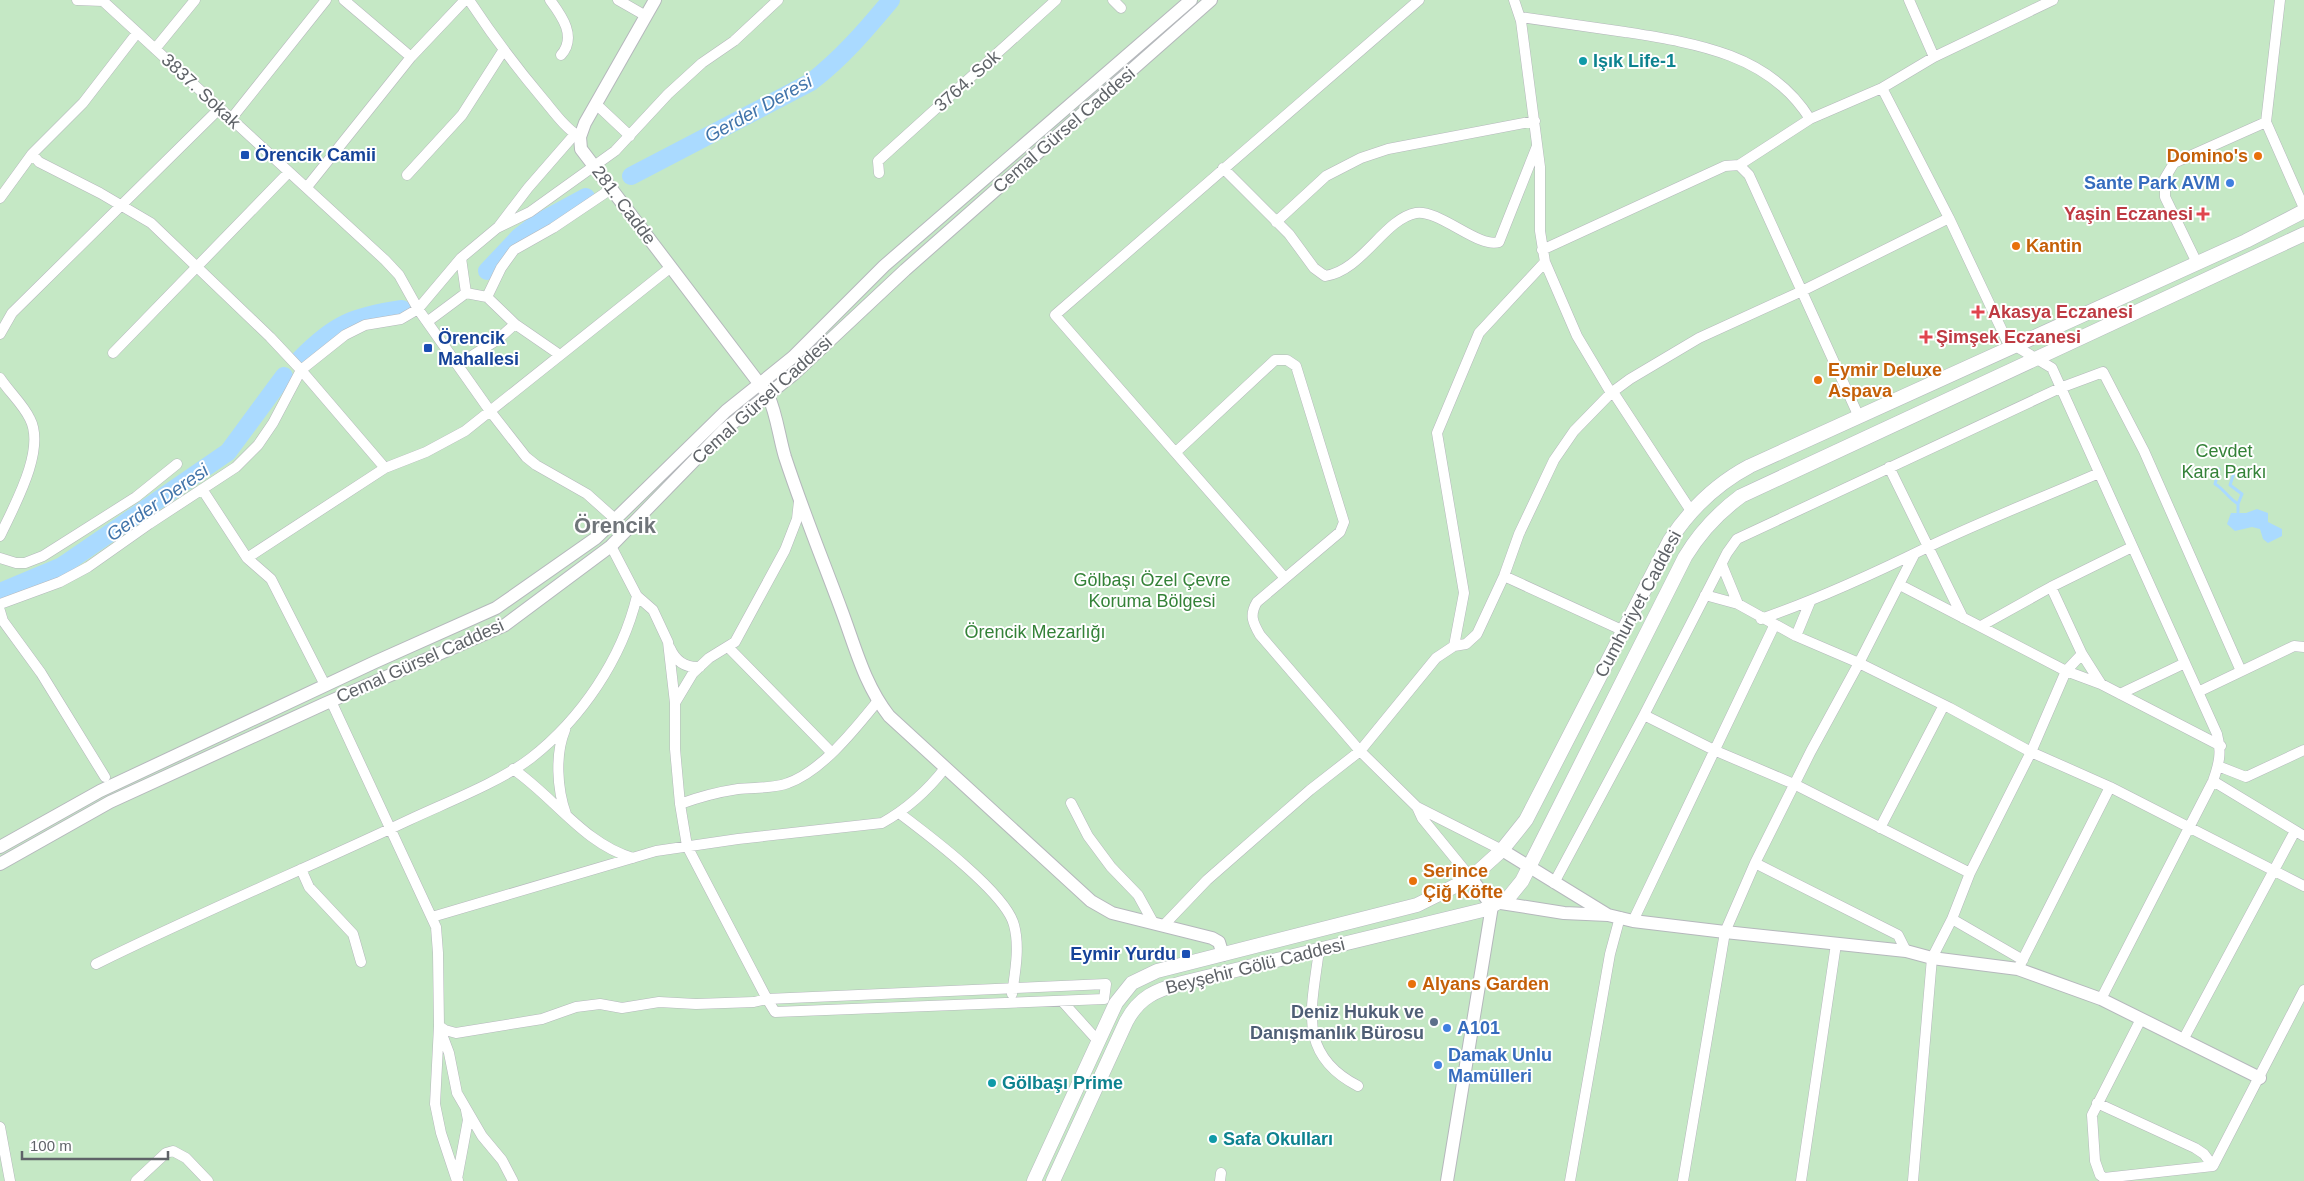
<svg xmlns="http://www.w3.org/2000/svg" width="2304" height="1181" font-family="Helvetica,sans-serif">
  <style>
    .green { fill: #c5e8c5 }
    .water { fill: #aadaff }
    .lines { fill: none; stroke-linecap: round; stroke-linejoin: round }
    .stream { stroke: #aadaff; stroke-width: 3 }
    .river { stroke: #aadaff; stroke-width: 18 }
    .minor-casing { stroke: #b5b8bc; stroke-width: 11 }
    .tertiary-casing { stroke: #b5b8bc; stroke-width: 14 }
    .secondary-casing { stroke: #b6babf; stroke-width: 15 }
    .minor { stroke: #fff; stroke-width: 10 }
    .tertiary { stroke: #fff; stroke-width: 12 }
    .secondary { stroke: #fff; stroke-width: 14 }
    .culture-dot { fill: #0f9aa8; stroke: #fff; stroke-width: 2 }
    .transit-dot { fill: #1a4fb4; stroke: #fff; stroke-width: 2 }
    .food-dot { fill: #e8710a; stroke: #fff; stroke-width: 2 }
    .shop-dot { fill: #3f7fe0; stroke: #fff; stroke-width: 2 }
    .health-dot { fill: #e0444e; stroke: #fff; stroke-width: 2 }
    .service-dot { fill: #5c6f8a; stroke: #fff; stroke-width: 2 }
    .labels { text-anchor: middle; stroke-width: 4; stroke-linejoin: round; paint-order: stroke }
    .culture-label { font-size: 18px; font-weight: bold; fill: #0d838f; stroke: #fff; text-anchor: start }
    .street-label { font-size: 18px; fill: #5f6368; stroke: #fff }
    .transit-label { font-size: 18px; font-weight: bold; fill: #164399; stroke: #fff; text-anchor: start }
    .food-label { font-size: 18px; font-weight: bold; fill: #c56008; stroke: #fff; text-anchor: start }
    .shop-label { font-size: 18px; font-weight: bold; fill: #366cbe; stroke: #fff; text-anchor: start }
    .health-label { font-size: 18px; font-weight: bold; fill: #be3a42; stroke: #fff; text-anchor: start }
    .park-label { font-size: 18px; fill: #348238; stroke: #fff }
    .service-label { font-size: 18px; font-weight: bold; fill: #4e5e75; stroke: #fff; text-anchor: end }
    .water-label { font-size: 19px; font-style: italic; fill: #4174aa; stroke: #fff }
    .district-label { font-size: 22px; font-weight: bold; fill: #70757a; stroke: #fff }
  </style>
  <rect width="100%" height="100%" fill="#f1efe8"/>
  <path class="green" d="M0,0H2304V1181H0Z"/>
  <path class="water" d="M2257,509L2268,513V522L2282,529V536L2268,543L2263,539L2260,529L2252,527L2235,531L2227,524L2231,513H2246Z"/>
  <g class="lines">
    <path class="stream" d="M2219,469L2215,484C2224,489 2228,498 2238,504
      M2234,473L2230,485L2242,494L2238,504V512"/>
    <path class="river" d="M631,176L811,82C842,58 866,30 891,0
      M487,271L519,237L536,224L586,197
      M299,360C334,324 353,316 402,309
      M0,592L62,566L228,452L284,376"/>
    <defs>
      <path id="minor" d="M77,0L103,1L385,260L399,275L418,309L490,411L526,457L536,465L587,494L615,519
        M344,0L411,57
        M469,0C492,35 516,67 543,99C554,112 565,128 580,137
        M550,0C562,16 577,37 561,55
        M618,0L646,16
        M1113,0L1121,8
        M1514,0L1521,21L1540,167V231L1545,262L1577,336L1611,393
        M1909,0L1934,57
        M1520,17C1555,22 1590,27 1625,32C1695,43 1770,54 1810,119
        M155,49L195,0
        M1882,88L1934,57L2053,0
        M596,104L630,136
        M231,119L326,0
        M2266,122L2280,0
        M32,154L39,162L100,193L151,223L270,337L301,370L345,335L365,325L401,319L418,309L461,258L497,228L530,212L615,151L668,94L702,63L734,41L778,0
        M1739,165L1810,119L1882,88L1949,218L2007,341L2052,368L2217,734C2222,752 2219,764 2213,781L2101,999
        M1223,168L1289,234L1314,268L1325,276C1362,271 1384,219 1416,213C1439,209 1479,249 1499,242L1537,146
        M879,173L878,161L1056,0
        M407,175L462,115L503,51
        M307,187L411,57L465,0
        M0,198L32,154L83,103L137,33
        M1276,222L1326,176L1361,158L1388,149L1535,121
        M499,226L528,188L575,134
        M1542,250L1725,166L1739,165L1749,175L1859,417
        M461,258L466,293L487,297L515,324L560,355
        M2197,263L2165,197V178L2174,163L2266,122L2304,208
        M487,297L501,268L514,250L553,228L611,189
        M427,322L466,293
        M0,334L12,313L219,109
        M113,353L288,173
        M459,364L497,340L515,324
        M301,370L385,468
        M0,378C9,392 23,404 30,419C46,450 14,506 0,536
        M1613,392L1691,511
        M1176,452L1275,360H1287L1296,366L1344,522L1340,532L1257,602C1249,615 1253,623 1260,635L1360,751L1417,807L1502,850
        M1889,467L1963,618
        M202,489L247,558L271,579L325,685
        M0,558L16,563H25L43,556L136,497L177,464
        M247,558L385,468L426,452L465,431L671,267
        M1722,565L1738,604
        M1504,576L1624,631
        M1285,578L1055,315L1419,0
        M1900,585L2066,671L2101,684L2221,746
        M2051,587L2082,654L2101,684
        M1705,595L1738,604L1796,636L1859,663L1950,708L2031,752L2110,787L2304,886
        M0,604L60,582L88,567L149,524L236,467L258,445L273,423L301,370
        M0,611L3,621L41,673L105,777
        M1761,619C1819,599 1873,574 1928,547C1984,520 2042,498 2099,473
        M1981,626L2051,587L2132,547
        M1796,636L1810,602
        M1454,646L1464,593L1437,433L1479,333L1545,262
        M670,648C676,662 686,668 700,667
        M729,648L831,752
        M2198,692L2294,646L2304,647
        M2120,694L2185,663
        M331,701L436,927L438,953L439,1026L435,1104L441,1133L457,1181
        M675,703L693,673L709,658L735,642L785,550L797,519L799,501
        M1644,715L1716,751L1794,784L1970,873
        M565,730C555,754 557,789 566,814
        M2218,766L2246,777L2304,750
        M513,769C554,797 584,844 633,858
        M2213,781L2304,836
        M1071,803L1088,836L1111,867L1138,895L1154,924
        M680,804C699,797 718,792 738,789C754,787 773,789 788,783C822,771 855,729 877,702
        M1417,807L1422,818L1471,878
        M899,813C927,834 1006,893 1014,925C1020,947 1015,972 1012,994
        M1880,828L1944,705
        M1755,863L1898,935L1906,951
        M301,869L309,887L353,934L361,962
        M1554,883L1644,715L1727,553L1737,539L2060,388L2103,372L2144,451L2241,671
        M432,917L656,851L738,839L882,823C907,809 928,790 945,768
        M1952,919L2023,960
        M1633,921L1774,626
        M1163,926L1207,880L1310,790L1360,751L1436,658L1454,646L1466,644L1477,634L1504,576L1519,534L1554,460L1574,431L1611,393L1630,379L1699,338L1802,291L1949,218
        M1319,950C1312,1007 1296,1054 1358,1086
        M96,964C199,913 305,869 409,820C445,803 500,782 531,758C581,719 622,659 637,596
        M2018,969L2110,787
        M1062,1001L1098,1041
        M2141,1019L2092,1115L2095,1161L2100,1175L2104,1178L2213,1166L2304,990
        M439,1026L445,1030L456,1033L542,1019L576,1007L600,1004L622,1008L659,1002L696,1004L754,1002L767,999L1106,984L1104,999L775,1012L767,999L687,846L680,804L675,749V703L668,642L653,610L637,596L611,546
        M440,1029L449,1053L457,1093L482,1136L502,1160L513,1181
        M2183,1040L2295,831
        M2097,1103L2195,1148L2204,1154L2213,1166
        M0,1127L10,1181
        M458,1180L457,1179L468,1120L466,1110
        M136,1181L166,1153L173,1151L186,1158L208,1181
        M1220,1181L1221,1173
        M1570,1181L1610,954L1620,917
        M1683,1181L1725,932L1755,863L1811,751L1859,663L1914,555
        M1801,1181L1836,944
        M1913,1181L1932,958L1952,919L1970,873L2031,752L2066,671L2082,654"/>
      <path id="tertiary" d="M655,0L585,123L580,137L581,149L768,395C777,415 779,437 785,457C802,509 822,558 841,609C855,646 864,684 889,716L1091,901L1112,913L1212,938L1219,942L1223,955
        M0,847L100,791L375,662L496,608L596,538L726,411L793,357L884,266L1191,0
        M1502,850L1608,915
        M0,864L110,802L324,704L505,625L611,546L724,430L795,373L905,270L1211,0
        M1501,903L1564,913L1608,915L1633,921L1725,932L1906,951L1932,958L2018,969L2101,999L2260,1078
        M1447,1181L1492,906L1471,878"/>
      <path id="secondary" d="M1034,1181L1116,1003L1132,983L1157,971L1417,905L1471,878L1502,850L1526,820L1670,540C1691,508 1716,484 1750,466L2246,241L2304,211
        M1053,1181L1126,1022C1139,997 1156,990 1182,983L1483,910L1509,897L1522,881L1685,557C1700,532 1718,513 1741,496L2304,234"/>
    </defs>
    <use href="#minor" class="minor-casing"/>
    <use href="#tertiary" class="tertiary-casing"/>
    <use href="#secondary" class="secondary-casing"/>
    <use href="#minor" class="minor"/>
    <use href="#tertiary" class="tertiary"/>
    <use href="#secondary" class="secondary"/>
  </g>
  <g class="culture-dot">
    <circle cx="1583" cy="61" r="5"/>
    <circle cx="992" cy="1083" r="5"/>
    <circle cx="1213" cy="1139" r="5"/>
  </g>
  <g class="transit-dot">
    <rect x="240" y="150" width="10" height="10" rx="2.5"/>
    <rect x="423" y="343" width="10" height="10" rx="2.5"/>
    <rect x="1181" y="949" width="10" height="10" rx="2.5"/>
  </g>
  <g class="food-dot">
    <circle cx="2258" cy="156" r="5"/>
    <circle cx="2016" cy="246" r="5"/>
    <circle cx="1818" cy="380" r="5"/>
    <circle cx="1413" cy="881" r="5"/>
    <circle cx="1412" cy="984" r="5"/>
  </g>
  <g class="shop-dot">
    <circle cx="2230" cy="183" r="5"/>
    <circle cx="1447" cy="1028" r="5"/>
    <circle cx="1438" cy="1065" r="5"/>
  </g>
  <g class="health-dot">
    <path d="M2200.5 206.5h5v5h5v5h-5v5h-5v-5h-5v-5h5z"/>
    <path d="M1975.5 304.5h5v5h5v5h-5v5h-5v-5h-5v-5h5z"/>
    <path d="M1923.5 329.5h5v5h5v5h-5v5h-5v-5h-5v-5h5z"/>
  </g>
  <circle class="service-dot" cx="1434" cy="1022" r="5"/>
  <g class="labels">
    <g class="culture-label">
      <text x="1593" y="67">Işık Life-1</text>
      <text x="1002" y="1089">Gölbaşı Prime</text>
      <text x="1223" y="1145">Safa Okulları</text>
    </g>
    <g class="street-label">
      <text transform="translate(967 81) rotate(-42)" y="6">3764. Sok</text>
      <text transform="translate(201 91) rotate(43)" y="6">3837. Sokak</text>
      <text transform="translate(1064 130) rotate(-41)" y="6">Cemal Gürsel Caddesi</text>
      <text transform="translate(624 205) rotate(53)" y="6">281. Cadde</text>
      <text transform="translate(762 400) rotate(-42)" y="6">Cemal Gürsel Caddesi</text>
      <text transform="translate(1638 604) rotate(-62)" y="6">Cumhuriyet Caddesi</text>
      <text transform="translate(420 661) rotate(-24)" y="6">Cemal Gürsel Caddesi</text>
      <text transform="translate(1255 966) rotate(-14)" y="6">Beyşehir Gölü Caddesi</text>
    </g>
    <g class="transit-label">
      <text x="255" y="161">Örencik Camii</text>
      <text x="438" y="344">Örencik<tspan x="438" dy="21">Mahallesi</tspan></text>
      <text x="1176" y="960" text-anchor="end">Eymir Yurdu</text>
    </g>
    <g class="food-label">
      <text x="2248" y="162" text-anchor="end">Domino's</text>
      <text x="2026" y="252">Kantin</text>
      <text x="1828" y="376">Eymir Deluxe<tspan x="1828" dy="21">Aspava</tspan></text>
      <text x="1423" y="877">Serince<tspan x="1423" dy="21">Çiğ Köfte</tspan></text>
      <text x="1422" y="990">Alyans Garden</text>
    </g>
    <g class="shop-label">
      <text x="2220" y="189" text-anchor="end">Sante Park AVM</text>
      <text x="1457" y="1034">A101</text>
      <text x="1448" y="1061">Damak Unlu<tspan x="1448" dy="21">Mamülleri</tspan></text>
    </g>
    <g class="health-label">
      <text x="2193" y="220" text-anchor="end">Yaşin Eczanesi</text>
      <text x="1988" y="318">Akasya Eczanesi</text>
      <text x="1936" y="343">Şimşek Eczanesi</text>
    </g>
    <g class="park-label">
      <text x="2224" y="457">Cevdet<tspan x="2224" dy="21">Kara Parkı</tspan></text>
      <text x="1152" y="586">Gölbaşı Özel Çevre<tspan x="1152" dy="21">Koruma Bölgesi</tspan></text>
      <text x="1035" y="638">Örencik Mezarlığı</text>
    </g>
    <g class="service-label">
      <text x="1424" y="1018">Deniz Hukuk ve<tspan x="1424" dy="21">Danışmanlık Bürosu</tspan></text>
    </g>
    <g class="water-label">
      <text transform="translate(758 108) rotate(-29)" y="7">Gerder Deresi</text>
      <text transform="translate(157 502) rotate(-35)" y="7">Gerder Deresi</text>
    </g>
    <g class="district-label">
      <text x="615" y="533">Örencik</text>
    </g>
  </g>
  <path d="M22 1151v8h146v-8" fill="none" stroke="#5f6368" stroke-width="2.5"/>
  <text x="30" y="1151" font-size="15" fill="#5f6368" stroke="#ffffff" stroke-width="4" paint-order="stroke">100 m</text>
</svg>
